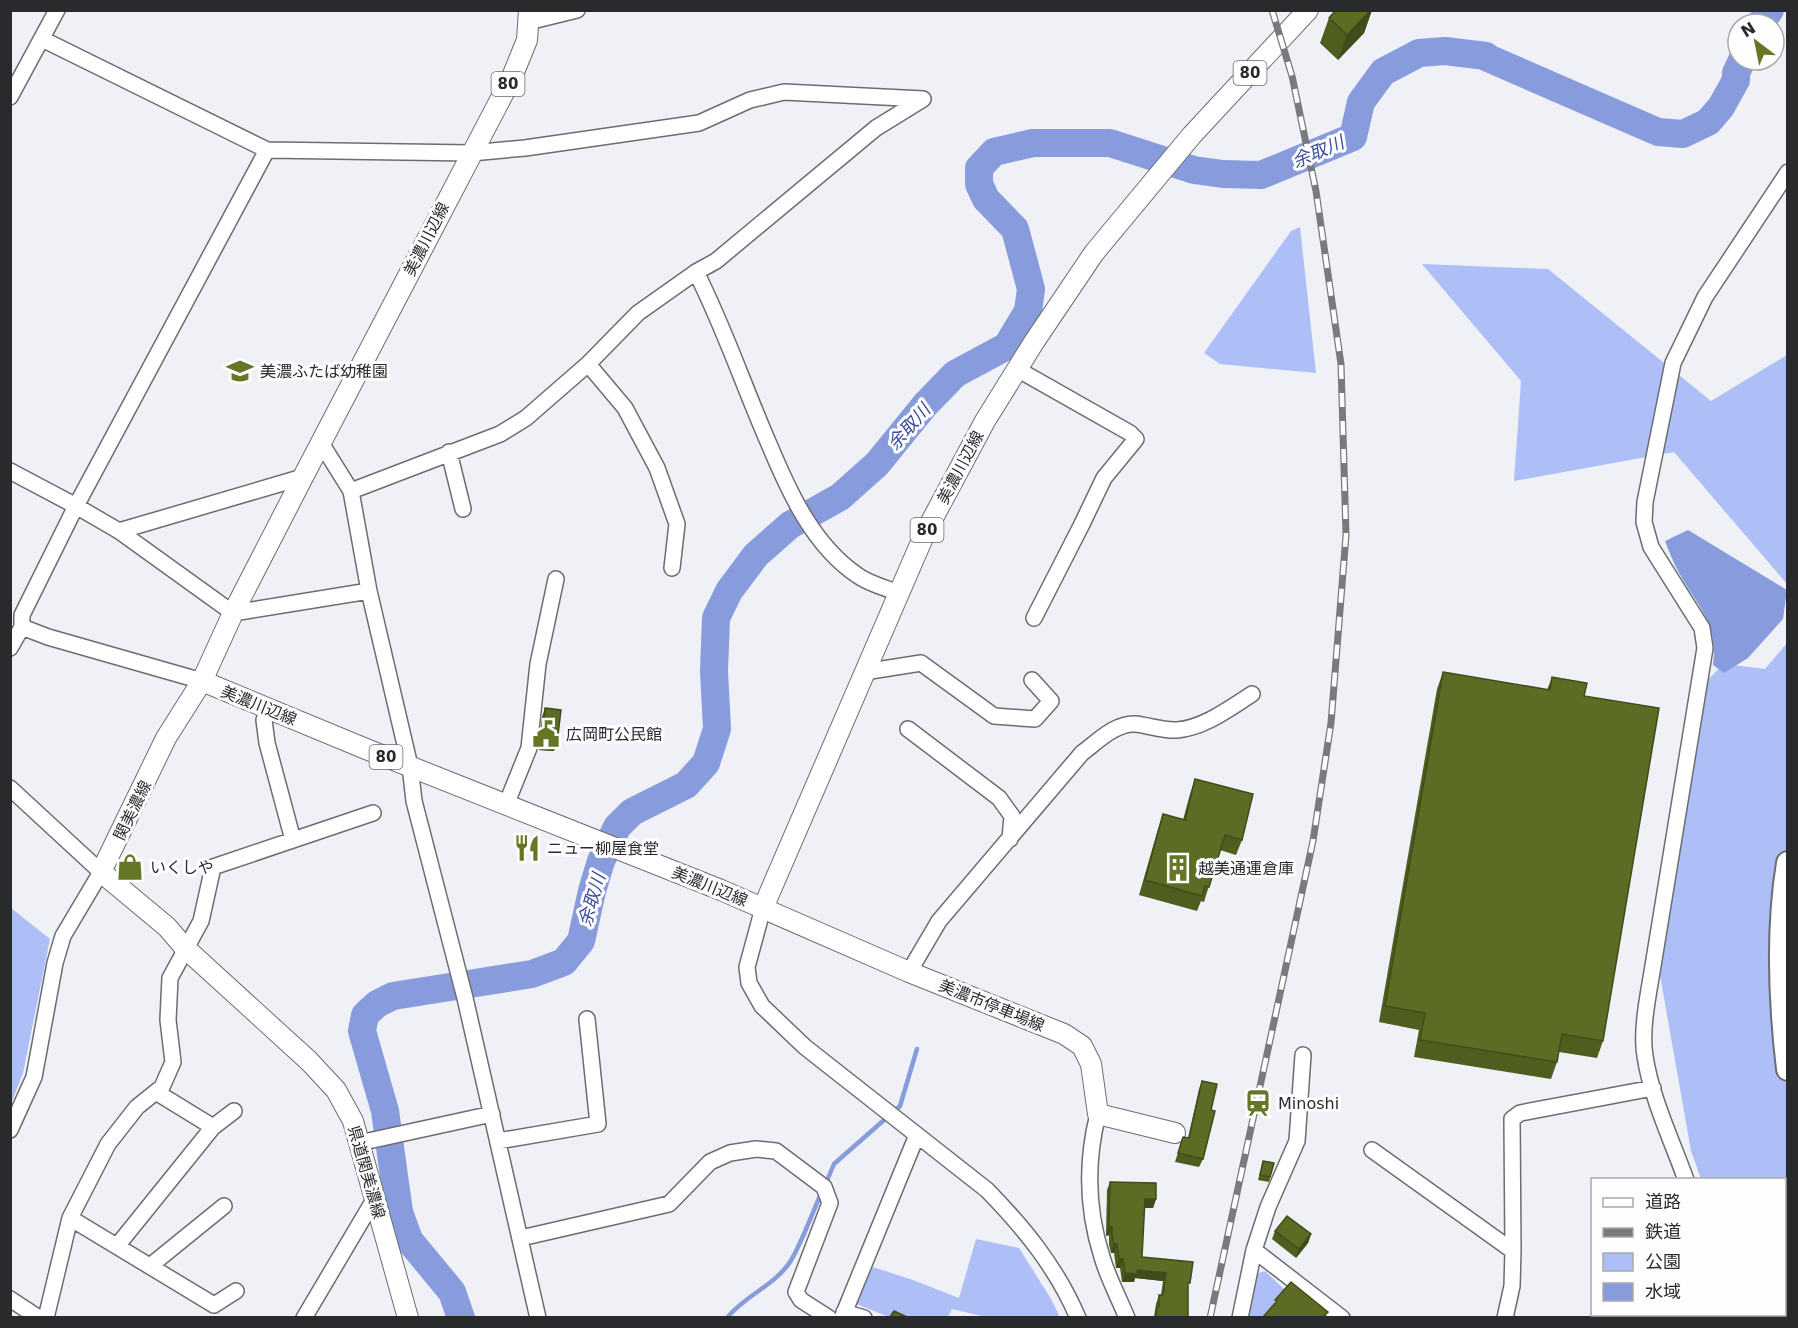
<svg xmlns="http://www.w3.org/2000/svg" width="1798" height="1328" font-family="'DejaVu Sans','Noto Sans JP',sans-serif">
  <style>
    .green { fill: #adbff6 }
    .water { fill: #889cdd }
    .lines { fill: none; stroke-linecap: round; stroke-linejoin: round }
    .stream { stroke: #889cdd; stroke-width: 4.5 }
    .river { stroke: #889cdd; stroke-width: 28 }
    .minor-casing { stroke: #6b6d71; stroke-width: 18 }
    .major-casing { stroke: #6b6d71; stroke-width: 22 }
    .highway-casing { stroke: #6b6d71; stroke-width: 26 }
    .minor { stroke: #fff; stroke-width: 15 }
    .major { stroke: #fff; stroke-width: 20 }
    .highway { stroke: #fff; stroke-width: 22 }
    .rail-casing { stroke: #787a7d; stroke-width: 7 }
    .rail { stroke: #fefeff; stroke-width: 4.5; stroke-dasharray: 14; stroke-linecap: butt }
    .wall { fill: #4f5d1f }
    .shaded-wall { fill: #404c19 }
    .building { fill: #5c6c24; stroke: #404c19; stroke-width: 1.5 }
    .labels { text-anchor: middle; stroke-width: 6; stroke-linejoin: round; paint-order: stroke }
    .shield { fill: #fefeff; stroke: #696a6b; stroke-width: 1.5 }
    .shield-label { font-size: 15px; font-weight: bold; fill: #292a2c }
    .street-label { font-size: 16px; fill: #292a2c; stroke: #fefeff }
    .poi-label { font-size: 16px; fill: #292a2c; stroke: #fefeff; text-anchor: start }
    .water-label { font-size: 18px; font-style: italic; fill: #3b4c9a; stroke: #fefeff }
  </style>
  <rect width="100%" height="100%" fill="#eff1f6"/>
  <path class="green" d="M1300,227L1316,373L1220,364L1204,353L1291,231Z
    M1422,264L1548,269L1711,401L1787,355V584L1674,452L1514,481L1521,381Z
    M1787,643V1317L1646,1318V1315L1784,1314V1180L1701,1179L1691,1151L1660,975L1666,908L1696,691L1724,664L1765,669Z
    M11,908L50,939L23,1073L11,1104Z
    M976,1239L1019,1248L1051,1299L1060,1317H986L952,1309L948,1317H889L854,1303L873,1267L913,1280L959,1298Z
    M1265,1271L1285,1290L1263,1317L1246,1318L1256,1274Z"/>
  <path class="water" d="M1688,530L1787,590L1783,619L1748,658L1724,673L1713,665C1719,622 1696,605 1678,571C1673,562 1669,551 1665,541Z"/>
  <g class="lines">
    <path class="stream" d="M826,1183L834,1164L900,1106L917,1049
      M727,1318C744,1296 774,1286 790,1262C801,1245 812,1213 821,1194"/>
    <path class="river" d="M1760,24L1770,10
      M461,1318L452,1292L409,1240L399,1212L385,1111L362,1031L365,1015L377,1004L393,996L532,974L564,962L581,941L592,891L601,861L617,827L632,812L686,785L706,763L717,729L714,671L716,618L729,591L756,555L790,525L840,497L877,464L925,405L955,374L1007,346L1028,311L1031,289L1015,229L986,199L979,184V168L994,152L1033,143H1110L1194,170L1223,174L1261,175L1353,137L1361,102L1383,72L1419,53L1445,51L1486,56L1488,58L1658,132L1683,134L1708,122L1721,107L1736,80V73L1742,60"/>
    <defs>
      <path id="minor" d="M528,22L577,10
        M42,39L267,150L471,153L525,148L699,123L750,100L784,92L923,99
        M10,97L57,10
        M696,272C724,327 744,387 769,444C789,492 813,545 857,575C869,584 886,588 899,593
        M588,364L625,408L657,468L677,524L672,568
        M1017,369L1130,433L1136,439L1104,478L1082,524L1034,618
        M321,443L351,491L369,591L410,766L414,801L465,998L538,1318
        M449,452L463,509
        M10,471L76,506L119,531L233,613L369,591
        M351,491L500,434L526,418L588,364L638,313L696,272L716,261L876,128L923,99
        M119,531L303,477
        M22,627L48,637L202,681
        M10,648L22,627V615L76,506L267,150
        M864,672L921,663L994,716L1035,719L1051,701L1032,680
        M268,708L264,720L267,743L293,840L373,813
        M908,729L999,798L1012,816L1010,839
        M10,788L101,872L63,936L55,963L34,1077L10,1130
        M506,805L529,748L538,664L556,579
        M763,908L747,967L749,983L762,1006L805,1047L987,1190C1024,1228 1057,1268 1078,1318
        M909,972L939,921L1082,753C1097,742 1115,723 1135,724C1148,725 1163,731 1177,730C1204,728 1230,708 1252,694
        M156,1092L213,1127
        M1098,1114C1086,1161 1087,1210 1102,1257C1108,1278 1119,1298 1127,1318
        M498,1141L598,1124L587,1019
        M359,1143L492,1114
        M1372,1150L1513,1251
        M1686,1180C1672,1141 1651,1097 1645,1056C1641,1033 1647,1001 1651,978L1705,648L1702,628L1651,547L1644,522L1645,502L1673,363L1705,297L1788,172
        M70,1218L214,1305L236,1291
        M521,1238L669,1204L710,1162L730,1153L756,1149L776,1151L824,1187L830,1203L796,1292L801,1300L829,1318
        M117,1246L213,1127L234,1111
        M1254,1250L1342,1318
        M150,1266L224,1206
        M10,1299L39,1318
        M844,1312L864,1318
        M1743,1314L1745,1318
        M46,1318L70,1218L108,1144L137,1107L162,1087L173,1062L168,1020L170,978L201,921L213,867L293,840
        M304,1318L375,1198
        M842,1318L917,1135
        M1240,1318L1254,1250L1268,1207L1297,1141L1303,1055
        M1505,1318L1512,1286L1513,1251L1512,1119L1520,1113L1653,1088"/>
      <path id="major" d="M202,681L366,749L721,890L909,972L1064,1034L1082,1046L1091,1064L1098,1114L1175,1133
        M763,908L925,533L985,421L1034,342L1094,253L1192,135L1308,10
        M408,1318L353,1121L336,1090L309,1061L185,948L167,927L101,872L166,738L202,681L233,613L303,477L512,77L527,40L529,10"/>
      <path id="highway" d="M1788,863C1777,930 1780,1001 1788,1069"/>
    </defs>
    <use href="#minor" class="minor-casing"/>
    <use href="#major" class="major-casing"/>
    <use href="#highway" class="highway-casing"/>
    <use href="#minor" class="minor"/>
    <use href="#major" class="major"/>
    <use href="#highway" class="highway"/>
    <defs>
      <path id="rail" d="M1210,1318L1313,841L1331,723L1346,535L1341,364L1316,191L1292,76L1272,10"/>
    </defs>
    <use href="#rail" class="rail-casing"/>
    <use href="#rail" class="rail"/>
  </g>
  <path class="wall" d="M1336,10H1372L1364,33L1338,60L1320,43L1329,18Z
    M1443,672L1547,690L1552,677L1584,696L1603,1041L1597,1058L1559,1052L1557,1062L1551,1079L1414,1057L1419,1030L1379,1022L1437,689Z
    M545,708L554,751L539,750L542,717Z
    M1195,779L1242,840L1236,855L1220,850L1204,902L1201,901L1197,911L1139,895L1158,829L1163,814L1183,820L1190,794Z
    M1202,1081L1211,1110L1203,1159L1199,1167L1175,1162L1183,1137L1188,1138L1199,1089Z
    M1263,1161L1274,1163L1269,1182L1258,1180Z
    M1110,1182L1156,1199L1153,1208H1144L1142,1257L1188,1288V1317H1154L1156,1304L1159,1295H1161L1163,1281L1135,1278L1134,1282H1122L1120,1268H1116L1114,1253H1111L1109,1245V1235L1106,1236V1232L1107,1190Z
    M1275,1231L1311,1234L1308,1243L1296,1258L1272,1239Z"/>
  <path class="shaded-wall" d="M1371,10H1372L1364,33L1338,60L1347,35Z
    M542,741L557,743L554,751L539,750Z
    M1145,1199H1156L1153,1208H1142Z
    M1109,1227H1112L1109,1235L1106,1236Z
    M1311,1234L1308,1243L1296,1258L1299,1249Z
    M1114,1244H1117L1114,1253H1111Z
    M1119,1259H1123L1120,1268H1116Z
    M1137,1270L1166,1273L1163,1281L1135,1278L1134,1282H1122L1125,1273Z"/>
  <path class="building" d="M1336,10H1371L1347,35L1329,18Z
    M1443,672L1550,690L1552,677L1587,683L1584,696L1659,708L1603,1041L1562,1034L1557,1062L1420,1040L1425,1013L1385,1006Z
    M545,708L561,710L557,743L542,741Z
    M1195,779L1253,794L1242,840L1225,835L1209,887L1205,886L1202,896L1145,880L1163,814L1185,820Z
    M1202,1081L1217,1084L1211,1110L1215,1111L1203,1159L1178,1153L1183,1137L1189,1138Z
    M1263,1161L1274,1163L1270,1177L1260,1175Z
    M1110,1182L1156,1183V1199H1145L1142,1257L1193,1262L1190,1283H1188V1317H1156L1157,1307H1159V1295H1163L1166,1273L1137,1270V1274L1125,1273L1123,1259H1119L1117,1244H1114L1112,1236V1227H1109V1224Z
    M1287,1216L1311,1234L1299,1249L1275,1231Z
    M1291,1282L1328,1312L1323,1317H1263L1277,1301L1275,1300Z
    M894,1311L907,1317H890Z"/>
  <defs>
    <symbol id="school-bare" viewBox="-9 -9 18 18"><path d="M0-5L7-2L0 1L-7-2ZM-4 1L0 2.5L4 1V4Q0 6-4 4Z" fill="#657625" stroke="#fefeff" stroke-width="2.5" paint-order="stroke"/></symbol>
    <symbol id="civic-bare" viewBox="-9 -9 18 18"><path d="M-.6-6.5H3V-4.5H.6V-3L4-1V1h2V6H-6V1h2V-1L-.6-3ZM-1.2 2.5V6h2.4V2.5Z" fill="#657625" stroke="#fefeff" stroke-width="2.5" paint-order="stroke"/></symbol>
    <symbol id="restaurant-bare" viewBox="-9 -9 18 18"><path d="M-5-6h1v4h1v-4h1v4h1v-4h1v5L-1.5 .5V6h-2V.5L-5-1ZM5-6V6H3V1.5H1.5Q1.5-4 5-6Z" fill="#657625" stroke="#fefeff" stroke-width="2.5" paint-order="stroke"/></symbol>
    <symbol id="shop-bare" viewBox="-9 -9 18 18"><path d="M-5-2.5h2.3a2.7 3.5 0 0 1 5.4 0H5L5.5 6h-11ZM-1.5-2.5h3a1.5 2.3 0 0 0-3 0Z" fill="#657625" stroke="#fefeff" stroke-width="2.5" paint-order="stroke"/></symbol>
    <symbol id="building-bare" viewBox="-9 -9 18 18"><path d="M-4-6H4V6H1V3H-1V6H-4ZM-2.5-4.3h1.7v1.8h-1.7ZM.8-4.3h1.7v1.8H.8ZM-2.5-1h1.7V.8h-1.7ZM.8-1h1.7V.8H.8Z" fill="#657625" stroke="#fefeff" stroke-width="2.5" paint-order="stroke"/></symbol>
    <symbol id="station-bare" viewBox="-9 -9 18 18"><path d="M-3-6H3Q5-6 5-4V2Q5 4 3 4L4.5 6H3L1.5 4h-3L-3 6H-4.5L-3 4Q-5 4-5 2V-4Q-5-6-3-6ZM-3.5-4v3h7v-3ZM-3.5 1v1.5H-2V1ZM2 1v1.5H3.5V1Z" fill="#657625" stroke="#fefeff" stroke-width="2.5" paint-order="stroke"/></symbol>
  </defs>
  <g fill-rule="evenodd">
    <use href="#school-bare" x="221" y="352" width="38" height="38"/>
    <use href="#civic-bare" x="527" y="715" width="38" height="38"/>
    <use href="#restaurant-bare" x="508" y="829" width="38" height="38"/>
    <use href="#shop-bare" x="111" y="848" width="38" height="38"/>
    <use href="#building-bare" x="1159" y="849" width="38" height="38"/>
    <use href="#station-bare" x="1239" y="1084" width="38" height="38"/>
  </g>
  <g class="labels">
    <g class="shield">
      <rect x="1233.5" y="61" width="33" height="24" rx="4.5"/>
      <rect x="491.5" y="72" width="33" height="24" rx="4.5"/>
      <rect x="910.5" y="518" width="33" height="24" rx="4.5"/>
      <rect x="369.5" y="745" width="33" height="24" rx="4.5"/>
    </g>
    <g class="shield-label">
      <text x="1250" y="78">80</text>
      <text x="508" y="89">80</text>
      <text x="927" y="535">80</text>
      <text x="386" y="762">80</text>
    </g>
    <g class="street-label">
      <text transform="translate(426 239) rotate(-63)" y="6">美濃川辺線</text>
      <text transform="translate(960 467) rotate(-62)" y="6">美濃川辺線</text>
      <text transform="translate(259 705) rotate(22)" y="6">美濃川辺線</text>
      <text transform="translate(132 810) rotate(-64)" y="6">関美濃線</text>
      <text transform="translate(710 886) rotate(22)" y="6">美濃川辺線</text>
      <text transform="translate(992 1005) rotate(22)" y="6">美濃市停車場線</text>
      <text transform="translate(367 1172) rotate(74)" y="6">県道関美濃線</text>
    </g>
    <g class="poi-label">
      <text x="260" y="377">美濃ふたば幼稚園</text>
      <text x="566" y="740">広岡町公民館</text>
      <text x="547" y="854">ニュー柳屋食堂</text>
      <text x="150" y="873">いくしや</text>
      <text x="1198" y="874">越美通運倉庫</text>
      <text x="1278" y="1109">Minoshi</text>
    </g>
    <g class="water-label">
      <text transform="translate(1318 152) rotate(-23)" y="6">余取川</text>
      <text transform="translate(909 427) rotate(-49)" y="6">余取川</text>
      <text transform="translate(592 900) rotate(-74)" y="6">余取川</text>
    </g>
  </g>
  <rect width="1798" height="1328" fill="none" stroke="#292a2c" stroke-width="24"/>
  <rect x="1591" y="1178" width="195" height="138" fill="#fefeff" stroke="#a9a9ab" stroke-width="1.5"/>
  <rect x="1603" y="1198" width="30" height="9" fill="#ffffff" stroke="#a9a9ab" stroke-width="1.5"/>
  <text x="1645" y="1208" font-size="18" fill="#292a2c">道路</text>
  <rect x="1603" y="1228" width="30" height="9" fill="#787a7d" stroke="#a9a9ab" stroke-width="1.5"/>
  <text x="1645" y="1238" font-size="18" fill="#292a2c">鉄道</text>
  <rect x="1603" y="1253" width="30" height="18" fill="#adbff6" stroke="#a9a9ab" stroke-width="1.5"/>
  <text x="1645" y="1268" font-size="18" fill="#292a2c">公園</text>
  <rect x="1603" y="1283" width="30" height="18" fill="#889cdd" stroke="#a9a9ab" stroke-width="1.5"/>
  <text x="1645" y="1298" font-size="18" fill="#292a2c">水域</text>
  <g transform="translate(1756 42) rotate(328)"><circle r="28" fill="#fefeff" stroke="#a9a9ab" stroke-width="1.5"/>
  <path d="M0-4.5L10 22L0 15L-10 22Z" fill="#657625"/>
  <text y="-9" font-size="16" font-weight="bold" text-anchor="middle" fill="#292a2c">N</text>
  </g>
</svg>
